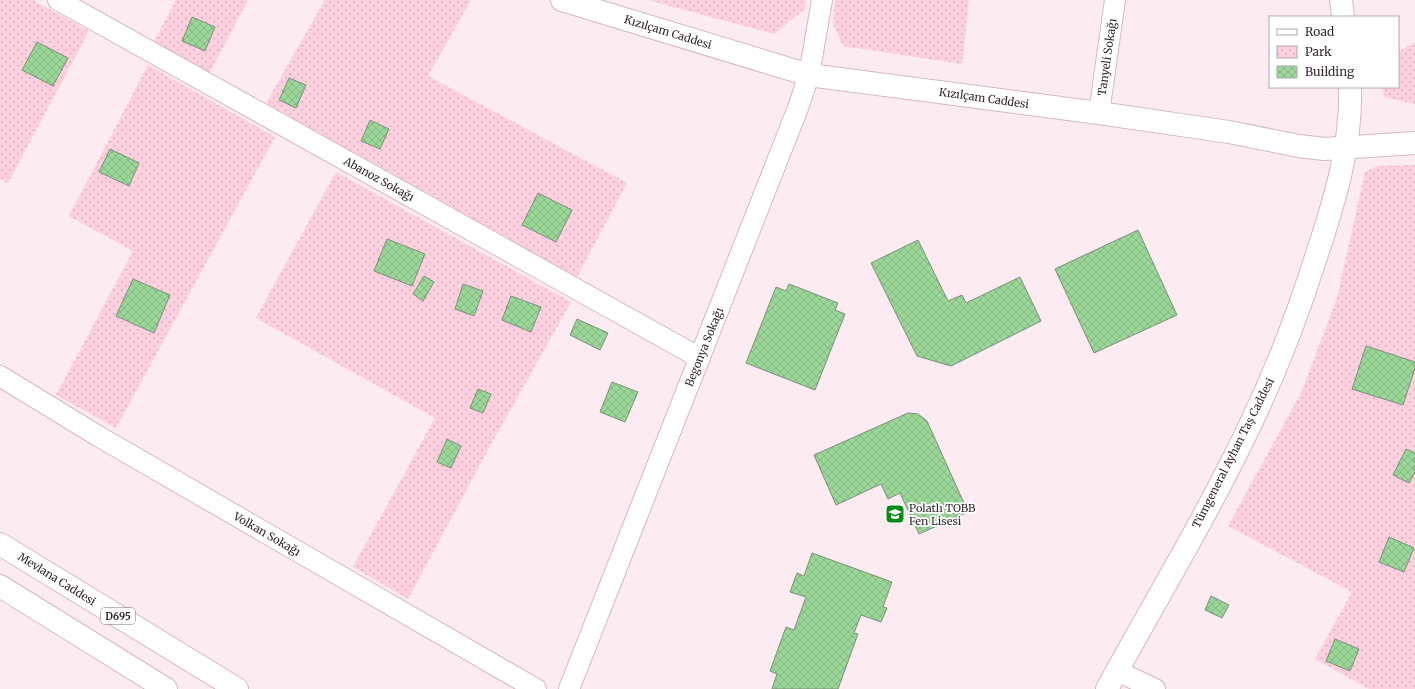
<svg xmlns="http://www.w3.org/2000/svg" width="1415" height="689" font-family="Merriweather,serif">
  <style>
    .park { fill: url(#park-dots) }
    .building { fill: url(#building-cross-hatch); stroke: #7e8e7c }
    .lines { fill: none; stroke-linecap: round; stroke-linejoin: round }
    .minor-casing { stroke: #d3b9c1; stroke-width: 22 }
    .tertiary-casing { stroke: #d3b9c1; stroke-width: 24 }
    .primary-casing { stroke: #d3b9c1; stroke-width: 24 }
    .minor { stroke: #fff; stroke-width: 20 }
    .tertiary { stroke: #fff; stroke-width: 22 }
    .primary { stroke: #fff; stroke-width: 22 }
    .labels { text-anchor: middle; stroke-width: 3.5; stroke-linejoin: round; paint-order: stroke }
    .shield { fill: #fff; stroke: #716a6c; stroke-width: 1 }
    .shield-label { font-size: 10px; font-weight: bold; fill: #342a2d }
    .street-label { font-size: 11px; fill: #342a2d; stroke: #fff }
    .poi-label { font-size: 11px; fill: #342a2d; stroke: #fff; text-anchor: start }
  </style>
  <defs>
    <pattern id="park-dots" width="8" height="8" patternUnits="userSpaceOnUse"><rect width="8" height="8" fill="#fcd0de"/><path d="M2 2h.1M6 6h.1" fill="none" stroke="#d9b3bf" stroke-width="1.8" stroke-linecap="round"/></pattern>
    <pattern id="building-cross-hatch" width="8" height="8" patternUnits="userSpaceOnUse"><rect width="8" height="8" fill="#9ad697"/><path d="M0 0l8 8M0 8l8-8" fill="none" stroke="#85b882"/></pattern>
  </defs>
  <rect width="100%" height="100%" fill="#fcebf0"/>
  <path class="park" d="M0,0H33L89,31L8,183L0,179Z
    M176,0H248L209,74L153,43Z
    M325,0H471L428,76L627,183L577,277L265,105Z
    M648,0H806L805,9L774,34Z
    M835,0H969L962,64L843,46L833,24Z
    M1415,42V104L1384,97L1382,87H1398V52Z
    M148,65L275,137L116,428L56,395L133,251L69,216Z
    M1415,165V689H1369L1315,659L1352,592L1228,526L1302,391L1337,298L1365,172L1377,166Z
    M336,172L571,302L489,448L408,599L353,567L435,418L256,318Z"/>
  <path class="building" d="M192,17L215,27L205,51L182,41Z
    M37,42L68,58L53,86L22,70Z
    M289,78L306,85L296,108L279,100Z
    M370,120L389,129L380,149L361,141Z
    M110,149L139,163L129,186L99,172Z
    M538,193L572,210L556,242L522,225Z
    M1138,230L1177,315L1094,353L1055,269Z
    M387,239L425,254L412,286L374,271Z
    M918,240L948,301L962,295L966,303L1020,277L1041,321L951,366L917,356L871,263Z
    M424,276L434,282L423,301L413,294Z
    M133,279L170,295L154,333L116,316Z
    M463,284L483,291L474,316L455,309Z
    M789,284L838,303L835,310L845,314L815,390L746,363L776,287L786,291Z
    M511,296L541,307L531,332L502,320Z
    M577,319L608,333L600,350L570,335Z
    M1366,346L1415,362V368L1403,405L1352,389Z
    M612,382L638,392L625,422L600,412Z
    M478,389L491,394L483,413L470,408Z
    M908,413L918,414L927,421L968,512L919,534L900,493L888,499L881,484L836,505L814,455Z
    M447,439L461,446L451,468L437,462Z
    M1406,449L1415,453V472L1409,483L1393,475Z
    M1389,537L1414,548L1404,572L1379,562Z
    M812,553L892,582L883,607L887,608L881,622L861,615L854,633L858,634L838,689H772L777,674L770,671L786,627L794,630L806,597L790,592L797,573L804,576Z
    M1211,596L1229,605L1222,618L1205,610Z
    M1335,639L1359,649L1350,671L1326,661Z"/>
  <g class="lines">
    <defs>
      <path id="minor" d="M58,0L700,358
        M1099,113L1115,0
        M0,376L98,436L536,689
        M1117,671L1155,689
        M569,689L798,108L809,75L822,0"/>
      <path id="tertiary" d="M562,0L809,75L1099,113L1229,132L1299,146L1324,149L1415,143
        M1341,0L1343,17
        M1107,689C1155,601 1208,514 1251,423C1277,369 1298,314 1316,257C1334,203 1352,145 1350,87"/>
      <path id="primary" d="M0,544L237,689
        M0,586L166,689"/>
    </defs>
    <use href="#minor" class="minor-casing"/>
    <use href="#tertiary" class="tertiary-casing"/>
    <use href="#primary" class="primary-casing"/>
    <use href="#minor" class="minor"/>
    <use href="#tertiary" class="tertiary"/>
    <use href="#primary" class="primary"/>
  </g>
  <defs>
    <symbol id="school-square" viewBox="-11 -11 22 22"><rect x="-9" y="-9" width="18" height="18" rx="4" fill="#068b17" stroke="#fff"/><path d="M0-5L7-2L0 1L-7-2ZM-4 1L0 2.5L4 1V4Q0 6-4 4Z" fill="#fff"/></symbol>
  </defs>
  <g fill-rule="evenodd">
    <use href="#school-square" x="884" y="503" width="22" height="22"/>
  </g>
  <g class="labels">
    <rect class="shield" x="101" y="608" width="34" height="16" rx="3"/>
    <g class="shield-label">
      <text x="118" y="620">D695</text>
    </g>
    <g class="street-label">
      <text transform="translate(668 32) rotate(17)" y="4">Kızılçam Caddesi</text>
      <text transform="translate(1107 57) rotate(-82)" y="4">Tanyeli Sokağı</text>
      <text transform="translate(984 98) rotate(8)" y="4">Kızılçam Caddesi</text>
      <text transform="translate(379 179) rotate(29)" y="4">Abanoz Sokağı</text>
      <text transform="translate(704 347) rotate(-68)" y="4">Begonya Sokağı</text>
      <text transform="translate(1233 453) rotate(-63)" y="4">Tümgeneral Ayhan Taş Caddesi</text>
      <text transform="translate(267 534) rotate(30)" y="4">Volkan Sokağı</text>
      <text transform="translate(57 579) rotate(32)" y="4">Mevlana Caddesi</text>
    </g>
    <g class="poi-label">
      <text x="909" y="512">Polatlı TOBB<tspan x="909" dy="13">Fen Lisesi</tspan></text>
    </g>
  </g>
  <rect x="1269" y="16" width="130" height="72" fill="#ffffff" stroke="#aeaaab"/>
  <rect x="1277" y="29" width="20" height="6" fill="#ffffff" stroke="#aeaaab"/>
  <text x="1305" y="36" font-size="12" fill="#342a2d">Road</text>
  <rect x="1277" y="46" width="20" height="12" fill="url(#park-dots)" stroke="#aeaaab"/>
  <text x="1305" y="56" font-size="12" fill="#342a2d">Park</text>
  <rect x="1277" y="66" width="20" height="12" fill="url(#building-cross-hatch)" stroke="#aeaaab"/>
  <text x="1305" y="76" font-size="12" fill="#342a2d">Building</text>
</svg>
